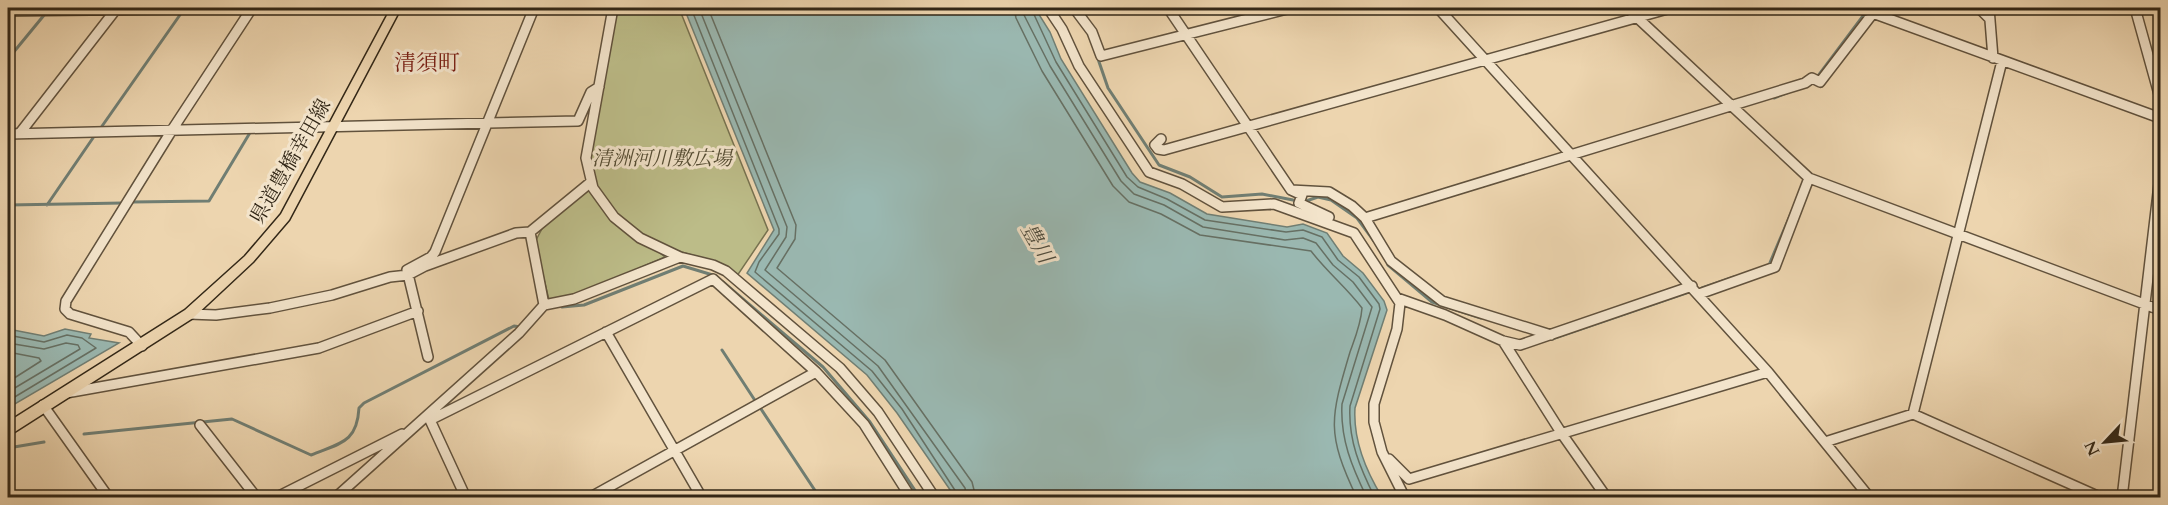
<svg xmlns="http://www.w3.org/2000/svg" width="2168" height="505" font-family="Cardo,'Noto Serif JP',serif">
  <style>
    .green { fill: #bcbc88; stroke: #777250; stroke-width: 1.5 }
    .water { fill: #9ab8b1; stroke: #707e73; stroke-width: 1.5 }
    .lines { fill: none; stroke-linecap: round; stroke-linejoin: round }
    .shore { stroke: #667064; stroke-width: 1.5 }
    .stream { stroke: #707e73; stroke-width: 3 }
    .minor-casing { stroke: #61523d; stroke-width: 12 }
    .major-casing { stroke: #322717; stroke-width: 3 }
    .minor { stroke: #f3e4cb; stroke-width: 9 }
    .major { fill: #edd5af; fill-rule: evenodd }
    .labels { text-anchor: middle; stroke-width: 6; stroke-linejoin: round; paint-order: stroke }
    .park-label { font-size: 20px; font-style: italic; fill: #544c33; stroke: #f3e4cb }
    .street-label { font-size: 20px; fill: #322717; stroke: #f3e4cb }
    .water-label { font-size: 21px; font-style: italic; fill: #4c4b3e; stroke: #f3e4cb }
    .quarter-label { font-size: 22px; fill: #7a1f14; stroke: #f3e4cb }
  </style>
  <rect width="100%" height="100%" fill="#edd5af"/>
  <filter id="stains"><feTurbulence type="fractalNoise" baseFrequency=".00333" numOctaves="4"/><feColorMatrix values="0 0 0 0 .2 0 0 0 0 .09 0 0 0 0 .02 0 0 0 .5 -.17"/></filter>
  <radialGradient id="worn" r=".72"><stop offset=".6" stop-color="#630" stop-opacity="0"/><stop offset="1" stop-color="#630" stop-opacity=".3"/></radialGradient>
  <path class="green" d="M616,8H679L768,230L737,276L722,264L655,244L624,222L598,193L589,163Z
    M584,191H592L599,204L665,257L575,296L549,300L535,242L544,225Z"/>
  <path class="water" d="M684,8H1035L1050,32L1061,59L1132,173L1140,182L1170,193L1207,214L1287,227L1303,224L1327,233L1343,256L1363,273L1384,301L1387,310L1355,408C1353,440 1366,471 1382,497H955L897,413L867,375L747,273L774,230Z
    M8,329L44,336L65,329L91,334L89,338L119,343L8,408Z"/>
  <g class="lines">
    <path class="shore" d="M691,8L779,229V234L759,262L755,272L872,371L902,409L960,498
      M699,8L787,227L786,237L765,270L878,366L965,488L967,498
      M708,8L796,225L795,239L777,268L885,360L972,482L976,498
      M1014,8L1016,18L1042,71L1113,186L1129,202L1161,214L1200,235L1311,251C1327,272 1346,287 1362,308C1361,324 1355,338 1350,352C1330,419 1326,433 1357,498
      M1023,8L1024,15L1050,66L1121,181L1134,194L1164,205L1203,227L1285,240L1303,238L1316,243L1333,265L1353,282L1372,307L1342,404C1340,439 1352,467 1367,498
      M1031,8L1056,62L1127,177L1138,187L1167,199L1205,220L1286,232L1303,230L1322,237L1338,260L1359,277L1379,304L1380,309L1350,406C1348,440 1360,468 1375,498
      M8,335L44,342L67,335L82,338L96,348L8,401
      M8,343L44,349L66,343L78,345L80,349L8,392
      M8,352L39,358L41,361L8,382"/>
    <path class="stream" d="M1097,56L1108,88L1159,165L1190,177L1222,197L1262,194L1293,200L1306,201L1318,197L1331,200L1357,218L1374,241
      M8,59L45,14
      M1818,76L1866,12
      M1774,98L1789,92
      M100,129L182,12
      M132,202L209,201L251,131
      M8,205L123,203
      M47,205L95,135
      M1388,265L1432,302L1481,318
      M1769,265L1792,211
      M723,282L823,367L870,422L920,498
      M1702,288L1734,277
      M562,307L584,305L683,266L716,276
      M1552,339L1689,292
      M722,350L756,402
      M759,406L820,498
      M84,434L232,419L311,455C340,443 357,443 359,408L364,403L514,326L521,327
      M8,448L44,442"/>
    <defs>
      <path id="minor" d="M613,8L586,158L593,188L614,217L640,238L680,257L713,265L726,271L840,368L878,412L935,498
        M1048,8L1062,29L1079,66L1149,172L1182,184L1222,207L1274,204L1354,233L1400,303L1397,329L1374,404V422L1382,452L1405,498
        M1074,8L1092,32L1101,56L1291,8
        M1168,8L1291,190L1302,195L1299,203L1329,217
        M1438,8L1768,372L1870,498
        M1627,8L1809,178L2160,310
        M1859,8L2160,118
        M1979,8L1989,18
        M1989,8L1993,58
        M2135,8L2160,98
        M8,11L265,8
        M20,133L117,8
        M8,134L578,121L591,92L599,87
        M1161,139L1155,145L1158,149L1164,150L1671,8
        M1291,190L1329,192L1352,206L1365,218L1391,261L1442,301L1551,335
        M1365,218L1805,83L1812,78L1820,82L1877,8
        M1699,294L1775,267L1809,178
        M1397,298L1445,315L1503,341L1520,345L1692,286
        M544,305L574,299L680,257
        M189,314L216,315L270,308L332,295L390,277L408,275L425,266L516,233L530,232L591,182
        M606,332L702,498
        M1503,341L1562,434L1607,498
        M142,346L129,332L70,314L65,309L66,301L172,130L252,8
        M428,357L407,270L431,257L435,252L534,8
        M66,393L319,348L418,311
        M43,405L109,498
        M1913,414L2002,61
        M428,415L430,420L713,279L816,372L864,424L911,498
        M430,420L466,498
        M200,425L257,498
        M1825,442L1913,414L2102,498
        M1389,459L1409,479L1768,372
        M275,498L402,434
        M335,498L519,333L544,305L530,232
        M589,498L816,372
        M2122,498L2160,176"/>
      <path id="major" d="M391,8H401L289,220L253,262L193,318L13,433L8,435V422L185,310L245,256L281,214Z"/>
    </defs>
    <use href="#minor" class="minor-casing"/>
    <use href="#major" class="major-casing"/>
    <use href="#minor" class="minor"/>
    <use href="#major" class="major"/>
  </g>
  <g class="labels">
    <g class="park-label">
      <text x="662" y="165">清洲河川敷広場</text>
    </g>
    <g class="street-label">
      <text transform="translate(290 161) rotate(-60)" y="7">県道豊橋幸田線</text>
    </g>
    <g class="water-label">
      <text transform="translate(1037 243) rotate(60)" y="7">豊川</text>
    </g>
    <g class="quarter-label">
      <text x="427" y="70">清須町</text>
    </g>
  </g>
  <rect width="2168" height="505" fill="none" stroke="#edd5af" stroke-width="30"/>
  <rect x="9" y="9" width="2150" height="487" fill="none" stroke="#322717" stroke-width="3"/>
  <rect x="15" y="15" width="2138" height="475" fill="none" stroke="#322717" stroke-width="1.5"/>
  <g transform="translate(2105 442) rotate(244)" stroke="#f3e4cb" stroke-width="4.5" paint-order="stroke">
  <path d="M0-4.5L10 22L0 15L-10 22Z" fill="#322717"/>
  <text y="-9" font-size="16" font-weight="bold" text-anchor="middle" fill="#322717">N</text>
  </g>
  <rect width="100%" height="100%" filter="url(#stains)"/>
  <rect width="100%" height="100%" fill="url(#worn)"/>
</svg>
